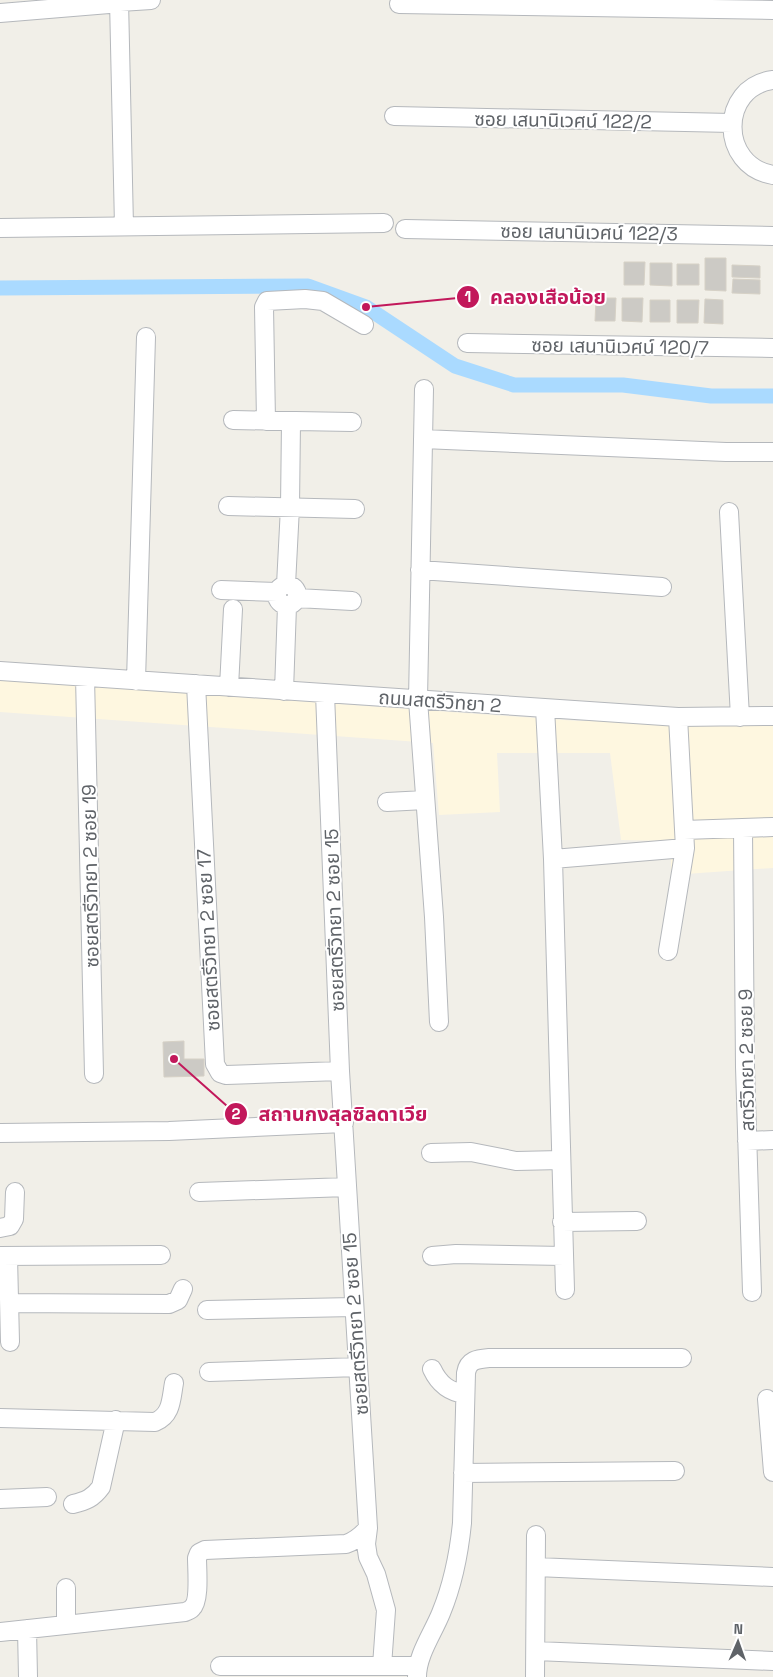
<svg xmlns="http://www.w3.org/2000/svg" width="773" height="1677" font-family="'Space Grotesk','Noto Sans Thai',sans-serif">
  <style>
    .commercial { fill: #fef7e0 }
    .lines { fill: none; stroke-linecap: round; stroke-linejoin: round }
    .canal { stroke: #aadaff; stroke-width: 15 }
    .building { fill: #cccac5; stroke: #d6d1c6 }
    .minor-casing { stroke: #b5b8bc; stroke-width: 20 }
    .minor { stroke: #fff; stroke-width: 18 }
    .labels { text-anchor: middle; stroke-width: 4; stroke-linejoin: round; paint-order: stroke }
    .street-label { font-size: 19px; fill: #5f6368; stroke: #fff }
    .leader { fill: none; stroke: #c2185b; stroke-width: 2 }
    .callout-dot { fill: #c2185b; stroke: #fff; stroke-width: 2 }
    .mark-label { font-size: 15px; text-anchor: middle; font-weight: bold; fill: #fff }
    .callout-label { font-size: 20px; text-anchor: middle; font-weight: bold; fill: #c2185b; stroke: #fff; stroke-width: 4; stroke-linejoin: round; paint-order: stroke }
  </style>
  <rect width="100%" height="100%" fill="#f1efe8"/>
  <path class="commercial" d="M0,680L578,721L773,722V868L671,875V841L621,840L610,753H497L500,812L439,815L433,743L0,712Z"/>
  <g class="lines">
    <path class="canal" d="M0,288L308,286L366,307L455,366L514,385H623L711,396H773"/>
  </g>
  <path class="building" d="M705,258H726V291L705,290Z
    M624,262H645L644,285H624Z
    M650,263H672V286L650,285Z
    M677,264H699V285H677Z
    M732,265L760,266V278L732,277Z
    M733,279L760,280V294L732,293Z
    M596,298H616L615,321H595Z
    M622,298H643L642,322L622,321Z
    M705,299L723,300V324L704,323Z
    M650,300H670V322H650Z
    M677,300H699L698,323H677Z
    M184,1041V1059H204V1076L164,1077L163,1042Z"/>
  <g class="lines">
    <defs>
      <path id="minor" d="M119,0L124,226
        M120,2L151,0
        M399,4L773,10
        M0,13L109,4
        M773,80C719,87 719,166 773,175
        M394,116L732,123
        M0,228L384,223
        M405,229L773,236
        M467,343L773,348
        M424,389L418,700L434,917L439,1022
        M233,420L352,422
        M266,421L264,307L267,301L305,299L323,301L364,325
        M423,439L726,452H773
        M228,506L355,509
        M729,512L740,717
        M420,570L662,587
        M277 595a10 10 0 1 1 20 0a10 10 0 1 1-20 0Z
        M286,585L290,507L291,422
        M221,590L277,592
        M297,598L352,601
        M0,671L678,717L773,716
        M85,677L94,1074
        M136,681L146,337
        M196,684L215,1064L220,1073L226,1075L340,1071
        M229,687L233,609
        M284,691L287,606
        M545,708L553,859L565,1290
        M387,802L425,800
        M743,829L745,1067L752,1292
        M684,830L773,827
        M553,859L685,848
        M668,951L685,848L678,717
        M0,1133L169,1131L344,1123
        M747,1141L773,1140
        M431,1153L471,1152L516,1161L561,1160
        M199,1192L347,1187
        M562,1222L637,1221
        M0,1228L10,1226L14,1219L15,1192
        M0,1256L161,1255
        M8,1256L10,1342
        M432,1256L456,1254L564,1256
        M9,1303L169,1304L178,1300L183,1289
        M207,1310L354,1307
        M432,1369C439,1384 449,1392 465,1394
        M209,1372L358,1367
        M767,1399L773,1472
        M0,1418L155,1422C172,1415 171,1399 174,1383
        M463,1473L675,1471
        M0,1499L47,1497
        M73,1504C86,1501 93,1498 101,1487L116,1420
        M368,1528L366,1544L368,1557L376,1574L386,1610L382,1666
        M536,1567L773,1577
        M66,1588V1625
        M27,1629L28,1677
        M0,1632L185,1612C187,1611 191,1610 192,1608C200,1601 197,1569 197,1558L199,1553L205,1550L346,1544C355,1541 362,1535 368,1528L340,1071L325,694
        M536,1651L773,1661
        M220,1666H417
        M417,1677C417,1655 433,1633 441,1613C453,1584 459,1553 462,1523L466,1373C468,1360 477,1359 489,1358H682
        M535,1677L536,1535"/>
    </defs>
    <use href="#minor" class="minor-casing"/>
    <use href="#minor" class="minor"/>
  </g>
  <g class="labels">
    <g class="street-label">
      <text transform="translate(563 120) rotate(1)" y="7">ซอย เสนานิเวศน์ 122/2</text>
      <text transform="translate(589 232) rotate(1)" y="7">ซอย เสนานิเวศน์ 122/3</text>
      <text transform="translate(620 346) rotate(1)" y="7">ซอย เสนานิเวศน์ 120/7</text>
      <text transform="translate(440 701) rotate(4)" y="7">ถนนสตรีวิทยา 2</text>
      <text transform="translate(90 876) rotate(-91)" y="7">ซอยสตรีวิทยา 2 ซอย 19</text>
      <text transform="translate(334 920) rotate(-92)" y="7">ซอยสตรีวิทยา 2 ซอย 15</text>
      <text transform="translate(208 940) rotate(-93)" y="7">ซอยสตรีวิทยา 2 ซอย 17</text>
      <text transform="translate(746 1060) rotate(-91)" y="7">สตรีวิทยา 2 ซอย 9</text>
      <text transform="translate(355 1324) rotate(-94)" y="7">ซอยสตรีวิทยา 2 ซอย 15</text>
    </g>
  </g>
  <path class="leader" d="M366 307L468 297M174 1059L236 1114"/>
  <g class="callout-dot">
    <circle cx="366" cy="307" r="5"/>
    <circle cx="174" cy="1059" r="5"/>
    <circle cx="468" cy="297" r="12"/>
    <circle cx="236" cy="1114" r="12"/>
  </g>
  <g class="mark-label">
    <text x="468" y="302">1</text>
    <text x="236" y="1119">2</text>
  </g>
  <g class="callout-label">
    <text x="548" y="304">คลองเสือน้อย</text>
    <text x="343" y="1121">สถานกงสุลซิลดาเวีย</text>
  </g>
  <g transform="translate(738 1642) rotate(2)" stroke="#ffffff" stroke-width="4" paint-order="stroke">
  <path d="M0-4L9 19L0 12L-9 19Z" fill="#5f6368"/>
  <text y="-8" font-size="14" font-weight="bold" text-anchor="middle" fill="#5f6368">N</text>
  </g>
</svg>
